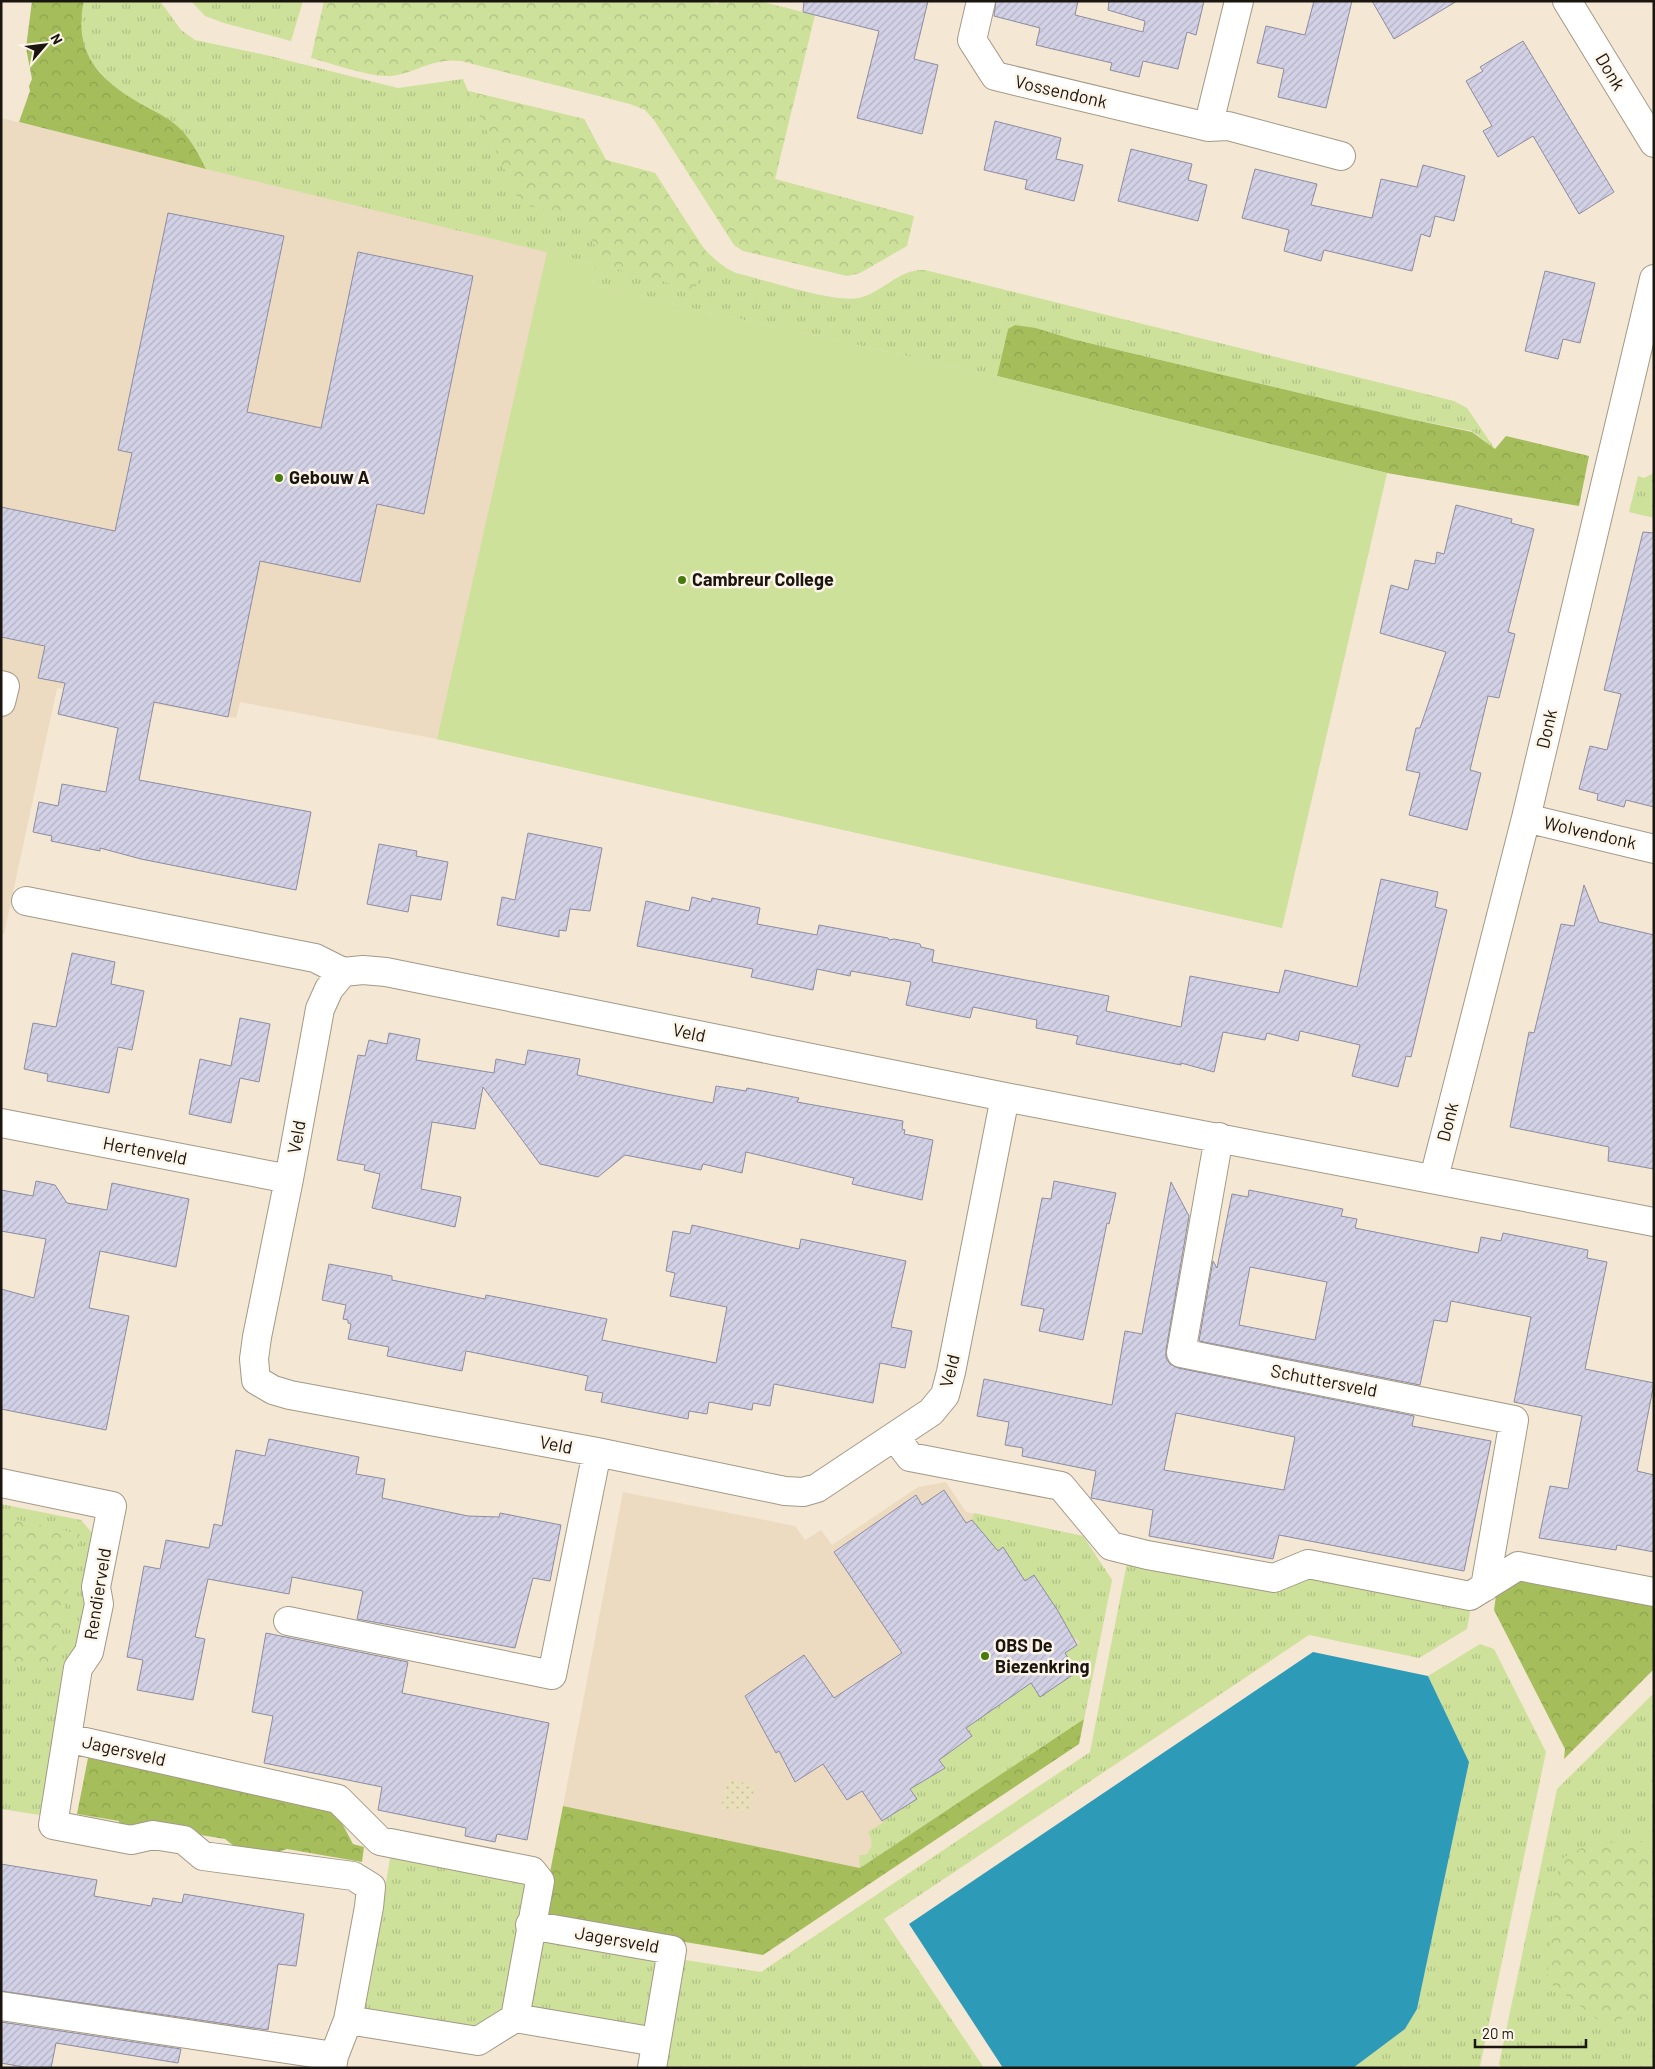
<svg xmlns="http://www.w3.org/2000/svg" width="1655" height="2069" font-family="Barlow,sans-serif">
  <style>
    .built { fill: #ecdbc1 }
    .grass { fill: url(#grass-tufts) }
    .forest { fill: url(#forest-crowns) }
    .sand { fill: url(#sand-dots) }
    .park { fill: url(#park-crowns) }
    .pitch { fill: #cde19b }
    .water { fill: #2d9ab7 }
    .building { fill: url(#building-hatch); stroke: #8d8ca0; fill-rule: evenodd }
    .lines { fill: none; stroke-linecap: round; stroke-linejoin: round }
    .minor-casing { stroke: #a49886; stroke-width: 30 }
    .minor { stroke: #fff; stroke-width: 28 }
    .poi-dot { fill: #477b0b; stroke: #fdf5e9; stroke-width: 2 }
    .labels { text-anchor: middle; stroke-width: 5; stroke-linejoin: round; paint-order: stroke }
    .street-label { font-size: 18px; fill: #1a160f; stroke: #fdf5e9 }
    .poi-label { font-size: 18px; font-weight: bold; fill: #1a160f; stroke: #fdf5e9; text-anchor: start }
  </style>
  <defs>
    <pattern id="grass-tufts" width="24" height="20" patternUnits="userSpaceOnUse" patternTransform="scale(1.25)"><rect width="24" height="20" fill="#cde19b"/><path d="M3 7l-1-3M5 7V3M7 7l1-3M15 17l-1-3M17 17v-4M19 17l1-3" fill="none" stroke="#afc084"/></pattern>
    <pattern id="forest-crowns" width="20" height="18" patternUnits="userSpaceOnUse" patternTransform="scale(1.25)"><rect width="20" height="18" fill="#a5be5b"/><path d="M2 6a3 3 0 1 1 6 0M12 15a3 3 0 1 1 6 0" fill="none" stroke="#8da34e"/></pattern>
    <pattern id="sand-dots" width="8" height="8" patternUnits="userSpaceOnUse" patternTransform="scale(1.25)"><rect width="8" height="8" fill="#e9dfba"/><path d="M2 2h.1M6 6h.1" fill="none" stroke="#c7bf9f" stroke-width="1.8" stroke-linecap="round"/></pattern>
    <pattern id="park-crowns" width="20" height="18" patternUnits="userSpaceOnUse" patternTransform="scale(1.25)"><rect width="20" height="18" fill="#cde19b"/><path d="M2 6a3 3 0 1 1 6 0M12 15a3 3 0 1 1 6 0" fill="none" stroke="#afc084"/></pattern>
    <pattern id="building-hatch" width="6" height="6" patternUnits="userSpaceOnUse" patternTransform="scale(1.25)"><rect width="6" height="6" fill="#d2d1e6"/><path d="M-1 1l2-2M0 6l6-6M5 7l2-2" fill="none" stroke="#b4b3c4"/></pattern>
  </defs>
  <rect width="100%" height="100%" fill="#f4e7d4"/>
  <path class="built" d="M1,118L596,264L704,311L997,376L1387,473L1282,928L437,739L240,702L236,718L57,688L4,934L1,933Z
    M946,1482L966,1512L1083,1536L1112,1580L1084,1719L860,1868L563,1806L623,1492L795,1526L805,1540L821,1530L832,1545L918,1487Z"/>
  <path class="grass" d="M84,1H160L181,30L195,40L266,55L398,88L463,79L468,91L584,119L606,160L655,173C676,206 700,258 736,273C765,280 834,303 859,298C883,292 900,268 925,270L1454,401L1467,408L1495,449L1472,431L1405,418L1072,339L1036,328L1008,329L997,376L704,311L592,284L595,264L206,169L195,148L111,84L93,64L85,50L81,37L80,19Z
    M191,1H303L291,41L224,23L205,16Z
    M1654,473V518L1629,512L1638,476L1644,478Z
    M1,1504L81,1520L93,1534L83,1589L86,1602L80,1649L70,1658L40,1815L1,1809Z
    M974,1513L1083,1536L1112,1580L1084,1719L860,1868L859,1855H866C873,1846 873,1842 868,1832L884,1822L882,1819L910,1800L912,1802L917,1799L910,1787L938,1768L940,1771L945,1768L937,1755L965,1737L967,1740L972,1737L965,1724L992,1706L995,1709L999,1705L992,1693L1025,1675L1040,1697L1077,1672L1065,1653L1080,1643L1077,1638L1074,1640L1054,1612L1057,1608L1054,1610L1035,1582L1038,1580L1035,1575L1022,1583L1003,1548L992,1555L973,1526L976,1524L972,1520Z
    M1127,1563L1309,1573L1471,1607L1467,1629L1419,1658L1309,1635L884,1919L984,2068H661L679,1959L761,1972L1090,1752Z
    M1480,1644L1494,1649L1546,1752L1480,2066L1477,2068H1353L1405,2029L1417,2009L1469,1762L1428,1676Z
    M1654,1693V2068H1502L1499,2064L1557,1789Z
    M391,1852L530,1880L506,2006L476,2028L365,2011Z
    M537,1936L661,1956L649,2030L523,2009Z"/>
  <path class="forest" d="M32,1H84C73,49 96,77 136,101C149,109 164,115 176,125C190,137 198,153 206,169L19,122L30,91L29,86L32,79L26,48Z
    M1015,325L1036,328L1072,339L1405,418L1472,432L1495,449L1506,436L1589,456L1579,506L1387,473L997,376L1008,329Z
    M1516,1575L1654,1603V1669L1564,1759L1565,1749L1494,1610L1497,1588Z
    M1084,1719L1079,1744L763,1955L541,1918L563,1806L860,1868Z
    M88,1758L334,1808L353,1844L364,1847L362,1862L287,1849L272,1854L234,1846L225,1839L141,1825L140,1829L119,1825V1821L77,1814Z"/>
  <path class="sand" d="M730,1779L755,1786L749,1812L721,1809L726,1782Z"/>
  <path class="park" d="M324,1H707L718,4L719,1H759L815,15L775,179L914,216L907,246L860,273L847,276L743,251L734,245L654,120L645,110L630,104L461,61C430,57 413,76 386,76C367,76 331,63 311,58Z
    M468,91L584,119L606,160L655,173L706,252L695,290L604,266C598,253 592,235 581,224C567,209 540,209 521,205Z
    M1,1516L80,1534L52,1668L1,1661Z
    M1654,1842V2004L1606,2026L1547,1981L1559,1860L1591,1843Z"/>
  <path class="pitch" d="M547,252L596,264L592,284L704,311L997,376L1387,473L1282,928L437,739Z"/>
  <path class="water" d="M1313,1652L1428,1676L1469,1762L1417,2009L1405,2029L1353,2068H1003L909,1924Z"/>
  <path class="building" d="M804,1H928L914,59L938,65L922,134L857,118L879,31L803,12Z
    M996,1H1078L1075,15L1143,32L1145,21L1108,10L1109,1H1204L1196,35L1187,32L1178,69L1143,61L1139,77L1110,70L1112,63L1036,45L1040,28L994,16Z
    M1314,1H1352L1326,108L1278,97L1284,69L1257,63L1266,26L1305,35Z
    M1372,1H1457L1394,39Z
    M1523,41L1614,192L1579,214L1533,136L1498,157L1483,131L1492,126L1466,81L1483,71L1480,67Z
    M995,121L1061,138L1056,159L1083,165L1074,201L1025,189L1027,180L984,170Z
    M1131,149L1192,164L1188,180L1207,185L1198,221L1118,201Z
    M1423,165L1465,176L1454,221L1435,216L1430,237L1421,234L1412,271L1324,250L1321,261L1284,251L1289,230L1242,218L1255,169L1317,184L1311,205L1372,218L1381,179L1417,187Z
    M168,213L284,236L247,412L321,428L358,252L473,276L424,514L377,504L360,582L260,561L228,717L154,702L139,780L311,812L296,890L141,859L100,848V851L51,841L52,836L33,832L39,802L58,806L62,784L106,792L118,728L58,714L65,683L38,678L45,646L1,637V507L115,531L132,453L118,450Z
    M1545,271L1595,283L1580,343L1563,339L1558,359L1525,351Z
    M1456,505L1512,519L1511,523L1534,529L1508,632L1515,634L1499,698L1488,696L1470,770L1481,773L1467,830L1409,815L1420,773L1406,770L1416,728H1420L1446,652L1380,633L1391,585L1408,590L1415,560L1435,564L1437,552L1444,554Z
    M1643,532L1654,533V807L1626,800L1624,807L1597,800L1598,794L1579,789L1590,746L1607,750L1621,694L1604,690Z
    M528,833L602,848L590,911L570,909L566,931L559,930V937L497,925L502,897L515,900Z
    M379,844L417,851L416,856L448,862L441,900L411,895L408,912L367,904Z
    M1381,879L1438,892L1435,907L1447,910L1411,1057L1406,1056L1398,1087L1352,1076L1360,1045L1300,1031L1298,1041L1267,1033L1265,1040L1223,1032L1214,1072L1181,1063V1065L1076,1044L1078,1036L1036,1028L1037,1020L973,1007L970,1018L906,1005L911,982L851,971L850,976L817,969L813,990L751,977L753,969L637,946L646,901L689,911L692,897L711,902L712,898L760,908L757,924L817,935L819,925L888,938L889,940L894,939L920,944L921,947L934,950L932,962L1109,996L1106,1011L1181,1027L1190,976L1279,993L1285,970L1357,987Z
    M1584,885L1599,922L1654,935V1169L1608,1161L1609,1147L1510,1127L1529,1032L1534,1033L1561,924L1574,926Z
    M72,953L115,962L111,984L144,991L132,1050L118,1047L109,1093L47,1081L48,1074L24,1069L33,1023L56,1027Z
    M240,1018L270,1024L259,1082L240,1078L231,1123L189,1114L200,1059L231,1066Z
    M389,1033L420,1039L416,1060L494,1073L496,1059L525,1065L528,1050L580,1059L577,1075L661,1093L713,1103L716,1086L746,1091L747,1088L799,1098L797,1102L903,1121L902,1129L905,1130L904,1134L933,1140L922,1200L852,1184L854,1178L746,1152L742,1173L703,1164L701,1170L625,1155L598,1177L540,1164L483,1087L475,1129L432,1122L421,1189L461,1197L455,1227L372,1208L380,1174L364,1170L365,1165L337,1160L358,1055L365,1056L369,1040L387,1044Z
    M36,1181L55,1185L67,1203L107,1210L112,1183L189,1199L176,1267L100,1251L89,1308L129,1316L106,1430L1,1409V1289L34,1298L46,1239L1,1231V1190L33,1196Z
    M1054,1181L1116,1193L1109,1224L1107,1223L1083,1340L1039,1331L1044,1309L1021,1305L1042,1198L1051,1199Z
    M1171,1182L1189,1216L1166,1350V1358L1170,1364L1178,1368L1414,1416L1412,1426L1491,1441L1464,1571L1279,1535L1273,1559L1149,1536L1153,1510L1091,1498L1096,1471L1022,1456L1023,1448L1005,1445L1009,1422L977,1416L984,1379L1112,1405L1125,1331L1142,1334ZM1176,1413L1295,1437L1284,1490L1164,1470Z
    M1249,1190L1343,1209L1341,1216L1357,1219L1355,1228L1478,1253L1481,1237L1501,1241L1503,1233L1588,1250L1587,1258L1607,1262L1585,1369L1654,1383L1637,1471L1654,1475V1552L1617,1545L1616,1550L1539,1538L1550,1486L1568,1489L1582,1416L1514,1402L1531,1317L1451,1301L1447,1322L1434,1320L1420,1385L1199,1341L1213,1261L1217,1268L1232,1194L1248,1197ZM1250,1267L1327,1282L1315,1340L1239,1325Z
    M692,1225L799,1249L801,1239L906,1261L891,1327L912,1331L905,1368L880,1363L873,1403L774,1384L770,1406L753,1403L752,1410L709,1402L707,1414L689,1411L688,1419L601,1402L603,1393L585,1390L588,1376L530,1364L466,1351L462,1371L387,1356L389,1347L348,1339L351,1324L348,1323V1320L343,1319L346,1305L322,1300L329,1264L392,1276V1280L485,1299L486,1295L607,1319L602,1340L716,1363L727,1307L670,1296L675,1273L666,1271L673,1231L690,1234Z
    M269,1439L359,1457L356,1474L385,1479L382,1498L468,1516L499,1517L500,1513L561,1525L550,1581L533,1578L515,1648L357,1619L363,1591L292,1577L289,1594L208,1579L195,1637L205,1639L193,1700L137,1690L143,1660L127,1657L144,1566L160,1569L166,1540L209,1548L214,1524L222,1526L236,1450L265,1456Z
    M944,1490L966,1523L972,1520L998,1551L1003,1547L1025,1581L1034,1575L1058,1611L1077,1645L1065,1653L1077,1672L1040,1697L1031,1683L966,1728L972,1736L939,1760L945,1768L910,1789L917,1799L882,1821L862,1791L847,1800L823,1764L795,1782L779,1751L776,1753L745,1696L804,1655L834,1698L902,1653L834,1552L916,1495L922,1505Z
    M266,1633L408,1662L402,1693L549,1723L527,1840L497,1834L495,1842L465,1836L466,1828L378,1810L382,1787L264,1763L273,1716L252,1712Z
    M1,1864L97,1880L94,1896L151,1906L153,1898L182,1903L184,1894L304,1914L296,1966L278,1964L268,2030L1,1991Z
    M1,2022L181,2049L178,2063L56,2043L51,2068H29L1,2063Z"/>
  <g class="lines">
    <defs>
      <path id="minor" d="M981,1L972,40L995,76L1208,127L1228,126L1341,156
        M1567,1L1654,143
        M1208,127L1239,1
        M1,685L5,686L1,702
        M1526,818L1654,849
        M26,901L315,958L343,972
        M1005,1097L951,1372L945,1395L931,1412L817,1488L803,1492L785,1491L597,1452L290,1395L273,1390L256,1380L254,1359L257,1337L289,1179L320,1009L329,989L343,972L363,970L386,972L1005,1097L1654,1222
        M1,1123L289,1179
        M1219,1137L1181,1353L1514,1420L1485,1587
        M1434,1178L1526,818L1654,279
        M895,1437L910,1457L1061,1486L1111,1546L1147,1555L1274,1578L1308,1564L1470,1596L1518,1566L1654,1592
        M1,1483L112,1506L96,1587L99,1604L89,1652L78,1668L53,1825L131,1840L153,1835L184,1840L203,1856L353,1876L371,1887L369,1907L348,2020L334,2056L332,2068
        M288,1621L552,1675L597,1452
        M67,1738L338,1799L380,1841L532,1871L540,1881L515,2018
        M530,1925L672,1950L652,2068
        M1,2006L334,2056
        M348,2020L478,2041L515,2018L656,2042"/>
    </defs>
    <use href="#minor" class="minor-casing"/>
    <use href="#minor" class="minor"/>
  </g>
  <g class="poi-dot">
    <circle cx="279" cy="478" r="5"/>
    <circle cx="682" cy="580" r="5"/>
    <circle cx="985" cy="1656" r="5"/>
  </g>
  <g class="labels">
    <g class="street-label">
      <text transform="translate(1610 72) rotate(59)" y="6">Donk</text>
      <text transform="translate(1061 92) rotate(13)" y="6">Vossendonk</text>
      <text transform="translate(1547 729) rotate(-77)" y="6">Donk</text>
      <text transform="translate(1590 833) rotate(13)" y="6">Wolvendonk</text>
      <text transform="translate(689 1033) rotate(12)" y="6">Veld</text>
      <text transform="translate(1448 1122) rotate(-76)" y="6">Donk</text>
      <text transform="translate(297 1137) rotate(-80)" y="6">Veld</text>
      <text transform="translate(145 1151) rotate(11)" y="6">Hertenveld</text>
      <text transform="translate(950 1371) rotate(-76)" y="6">Veld</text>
      <text transform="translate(1324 1381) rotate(11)" y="6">Schuttersveld</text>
      <text transform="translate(556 1445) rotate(11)" y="6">Veld</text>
      <text transform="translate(98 1594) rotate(-81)" y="6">Rendierveld</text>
      <text transform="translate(124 1751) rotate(13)" y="6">Jagersveld</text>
      <text transform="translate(617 1940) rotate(10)" y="6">Jagersveld</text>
    </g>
    <g class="poi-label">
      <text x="289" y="484">Gebouw A</text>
      <text x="692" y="586">Cambreur College</text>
      <text x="995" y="1652">OBS De<tspan x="995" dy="21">Biezenkring</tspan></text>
    </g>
  </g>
  <rect width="1655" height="2069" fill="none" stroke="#1a160f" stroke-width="5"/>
  <g transform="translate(45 45) rotate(62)" stroke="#fdf5e9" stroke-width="4" paint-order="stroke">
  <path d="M0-4L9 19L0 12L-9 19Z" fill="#1a160f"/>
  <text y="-8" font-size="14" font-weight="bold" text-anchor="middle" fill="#1a160f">N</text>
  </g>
  <path d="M1475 2039v8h111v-8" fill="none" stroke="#1a160f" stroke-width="2.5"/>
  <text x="1482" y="2039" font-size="15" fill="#1a160f" stroke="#fdf5e9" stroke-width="4" paint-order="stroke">20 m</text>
</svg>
